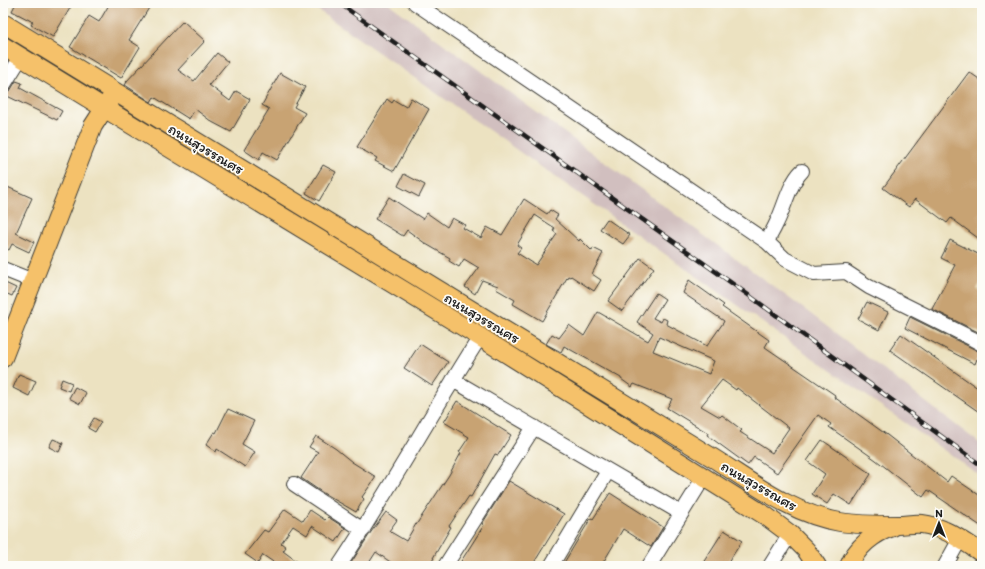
<svg xmlns="http://www.w3.org/2000/svg" width="985" height="569" font-family="Itim,'Playpen Sans Thai',sans-serif">
  <style>
    .industrial { fill: #d1bfbf }
    .building { fill: #c8a373; fill-rule: evenodd }
    .lines { fill: none; stroke-linecap: round; stroke-linejoin: round }
    .minor-casing { stroke: #3b3a35; stroke-width: 16 }
    .major-casing { stroke: #3b3a35; stroke-width: 20 }
    .minor { stroke: #fff; stroke-width: 14 }
    .major { stroke: #f5c16b; stroke-width: 18 }
    .rail-casing { stroke: #1c1c1c; stroke-width: 4.5 }
    .rail { stroke: #fdfcf7; stroke-width: 3; stroke-dasharray: 9; stroke-linecap: butt }
    .labels { text-anchor: middle; stroke-width: 3.5; stroke-linejoin: round; paint-order: stroke }
    .street-label { font-size: 15px; fill: #1c1c1c; stroke: #fdfcf7 }
  </style>
  <rect width="100%" height="100%" fill="#fdfcf7"/>
  <filter id="ink" filterUnits="userSpaceOnUse"><feTurbulence type="fractalNoise" baseFrequency=".025" numOctaves="2"/><feDisplacementMap in="SourceGraphic" scale="8" xChannelSelector="R" yChannelSelector="G"/><feConvolveMatrix kernelMatrix="1 2 1 2 8 2 1 2 1" color-interpolation-filters="sRGB"/></filter>
  <filter id="wash" filterUnits="userSpaceOnUse"><feTurbulence type="fractalNoise" baseFrequency=".012" numOctaves="4" result="noise"/><feDisplacementMap in="SourceGraphic" scale="16" xChannelSelector="R" yChannelSelector="G"/><feGaussianBlur stdDeviation="0.9" result="paint"/><feColorMatrix in="noise" values="0 0 0 0 0 0 0 0 0 0 0 0 0 0 0 0 0 1.4 0 .05"/><feComposite in="paint" operator="in"/></filter>
  <g filter="url(#wash)">
    <rect width="100%" height="100%" fill="#ece2c1"/>
    <path class="industrial" d="M308,3H388L808,312L982,445V477Z"/>
    <g id="blocks">
      <path class="building" d="M16,3H73L53,37L31,25L33,22L12,11Z
        M110,3H152L129,40L140,47L121,78L70,47L89,16L99,22Z
        M183,21L205,41L178,70L194,81L217,53L228,62L209,85L230,101L236,91L250,99L231,132L212,122L195,109L189,119L154,97L151,102L125,85L127,82H126Z
        M969,72L982,81V241L951,218L947,223L915,199L909,207L883,188Z
        M280,73L305,87L294,107L305,113L277,160L263,152L259,160L244,150L269,109L262,105Z
        M16,81L22,83L20,88L62,111L57,120L5,95L10,91Z
        M411,98L429,109L394,171L375,161L377,158L357,147L387,99L392,103L394,100L406,107Z
        M323,165L336,172L319,201L306,193Z
        M404,174L425,185L419,197L398,186Z
        M3,185L32,198L16,233L34,242L29,252L12,244L9,250L3,247Z
        M389,197L423,219L427,213L447,227L452,218L465,225L463,228L481,238L487,227L502,235L524,199L547,214L550,210L558,215L555,219L579,241L580,239L592,251L593,248L603,253L592,274L601,280L594,291L571,276L570,277L568,276L542,321L513,304L515,300L496,289L498,286L482,280L475,294L465,287L479,268L464,259L459,267L449,261L450,258L426,244L407,230L403,236L375,219ZM535,215L555,228L553,231L557,234L536,265L517,253L521,248L517,245Z
        M607,219L630,235L623,244L600,229Z
        M950,240L982,256V281L977,289L982,292V334L932,309L955,265L941,258Z
        M640,258L654,268L622,311L608,301Z
        M689,280L724,305L722,307L769,340L765,347L835,395L834,397L887,435L947,482L951,476L982,497V527L928,490L923,497L876,460L829,427L831,424L818,415L777,473L754,457L748,465L707,435L708,433L667,408L672,399L634,384L632,387L621,379V378L564,346L561,352L546,344L552,334L559,338L569,325L584,336L598,312L648,341L653,333L637,322L656,293L665,299L653,318L661,322L663,318L667,320L666,324L707,346L723,323L724,321L683,293ZM659,337L714,361L709,374L653,351ZM722,380L736,390L737,388L789,428L772,453L740,432L742,430L722,415L720,417L701,406Z
        M3,282L16,288L12,296L3,292Z
        M867,302L888,312L879,330L858,319Z
        M910,317L978,351L982,352V362L977,359L975,364L905,328Z
        M901,334L982,391V414L890,350Z
        M420,344L448,362L432,386L404,368Z
        M19,374L36,381L29,396L13,388Z
        M62,379L72,383L69,391L59,387Z
        M75,387L86,393L80,404L69,398Z
        M457,401L511,435L498,455L495,454L471,497L469,496L449,526L451,527L433,558H434L429,566H396L376,552L367,566H355L351,563L371,532L386,512L397,520L389,531L406,541L416,524V525L449,475L461,453L459,452L469,437L444,422Z
        M228,409L254,421L242,444L255,452L245,467L217,449L216,452L206,445L214,432L216,433Z
        M94,418L101,422L95,432L88,428Z
        M316,436L336,449L352,462L376,477L362,497L364,499L356,512L323,493L301,478L318,452L309,447Z
        M53,439L63,443L59,452L49,447Z
        M822,440L871,474L851,505L834,494L827,504L812,494L825,474L807,461Z
        M509,481L564,514L532,566H458L484,525L482,524Z
        M610,493L663,527L651,547L623,529L601,566H562L591,518L593,519Z
        M285,509L303,521L310,510L325,520L328,517L345,528L336,542L312,526L307,535L293,526L281,543L286,547L283,551L303,566H279L263,555L258,563L245,554L264,530L268,532Z
        M724,530L742,541L726,566H701Z"/>
    </g>
  </g>
  <g filter="url(#ink)">
    <use href="#blocks" fill-opacity="0" stroke="#3b3a35" stroke-width="1"/>
    <g class="lines">
      <defs>
        <path id="minor" d="M415,3L767,242
          M3,86L21,57
          M802,171C789,184 785,206 777,222C774,229 770,235 767,242L785,259L814,274L846,272L869,287L971,338L982,344
          M3,269L33,281
          M453,380L681,513
          M294,484L363,530
          M339,566C389,491 432,412 480,337
          M445,566L534,427
          M551,566L608,471
          M649,566L704,477
          M770,566L790,534
          M945,566L960,539"/>
        <path id="major" d="M3,23L713,458C753,483 792,514 840,522C859,525 879,525 898,525C906,525 914,523 922,524C945,527 963,541 982,553
          M3,46L104,108L480,337L766,516L790,534L806,550L817,566
          M3,358L93,126L111,98
          M849,566C856,548 874,532 893,527"/>
      </defs>
      <use href="#minor" class="minor-casing"/>
      <use href="#major" class="major-casing"/>
      <use href="#minor" class="minor"/>
      <use href="#major" class="major"/>
      <defs>
        <path id="rail" d="M339,3L747,294L982,466"/>
      </defs>
      <use href="#rail" class="rail-casing"/>
      <use href="#rail" class="rail"/>
    </g>
  </g>
  <g class="labels">
    <g class="street-label">
      <text transform="translate(206 149) rotate(31)" y="5">ถนนสุวรรณศร</text>
      <text transform="translate(482 318) rotate(31)" y="5">ถนนสุวรรณศร</text>
      <text transform="translate(759 486) rotate(30)" y="5">ถนนสุวรรณศร</text>
    </g>
  </g>
  <rect width="985" height="569" fill="none" stroke="#fdfcf7" stroke-width="16"/>
  <g transform="translate(939 523)" stroke="#fdfcf7" stroke-width="3" paint-order="stroke">
  <path d="M0-3L7 15L0 10L-7 15Z" fill="#1c1c1c"/>
  <text y="-6" font-size="11" font-weight="bold" text-anchor="middle" fill="#1c1c1c">N</text>
  </g>
</svg>
